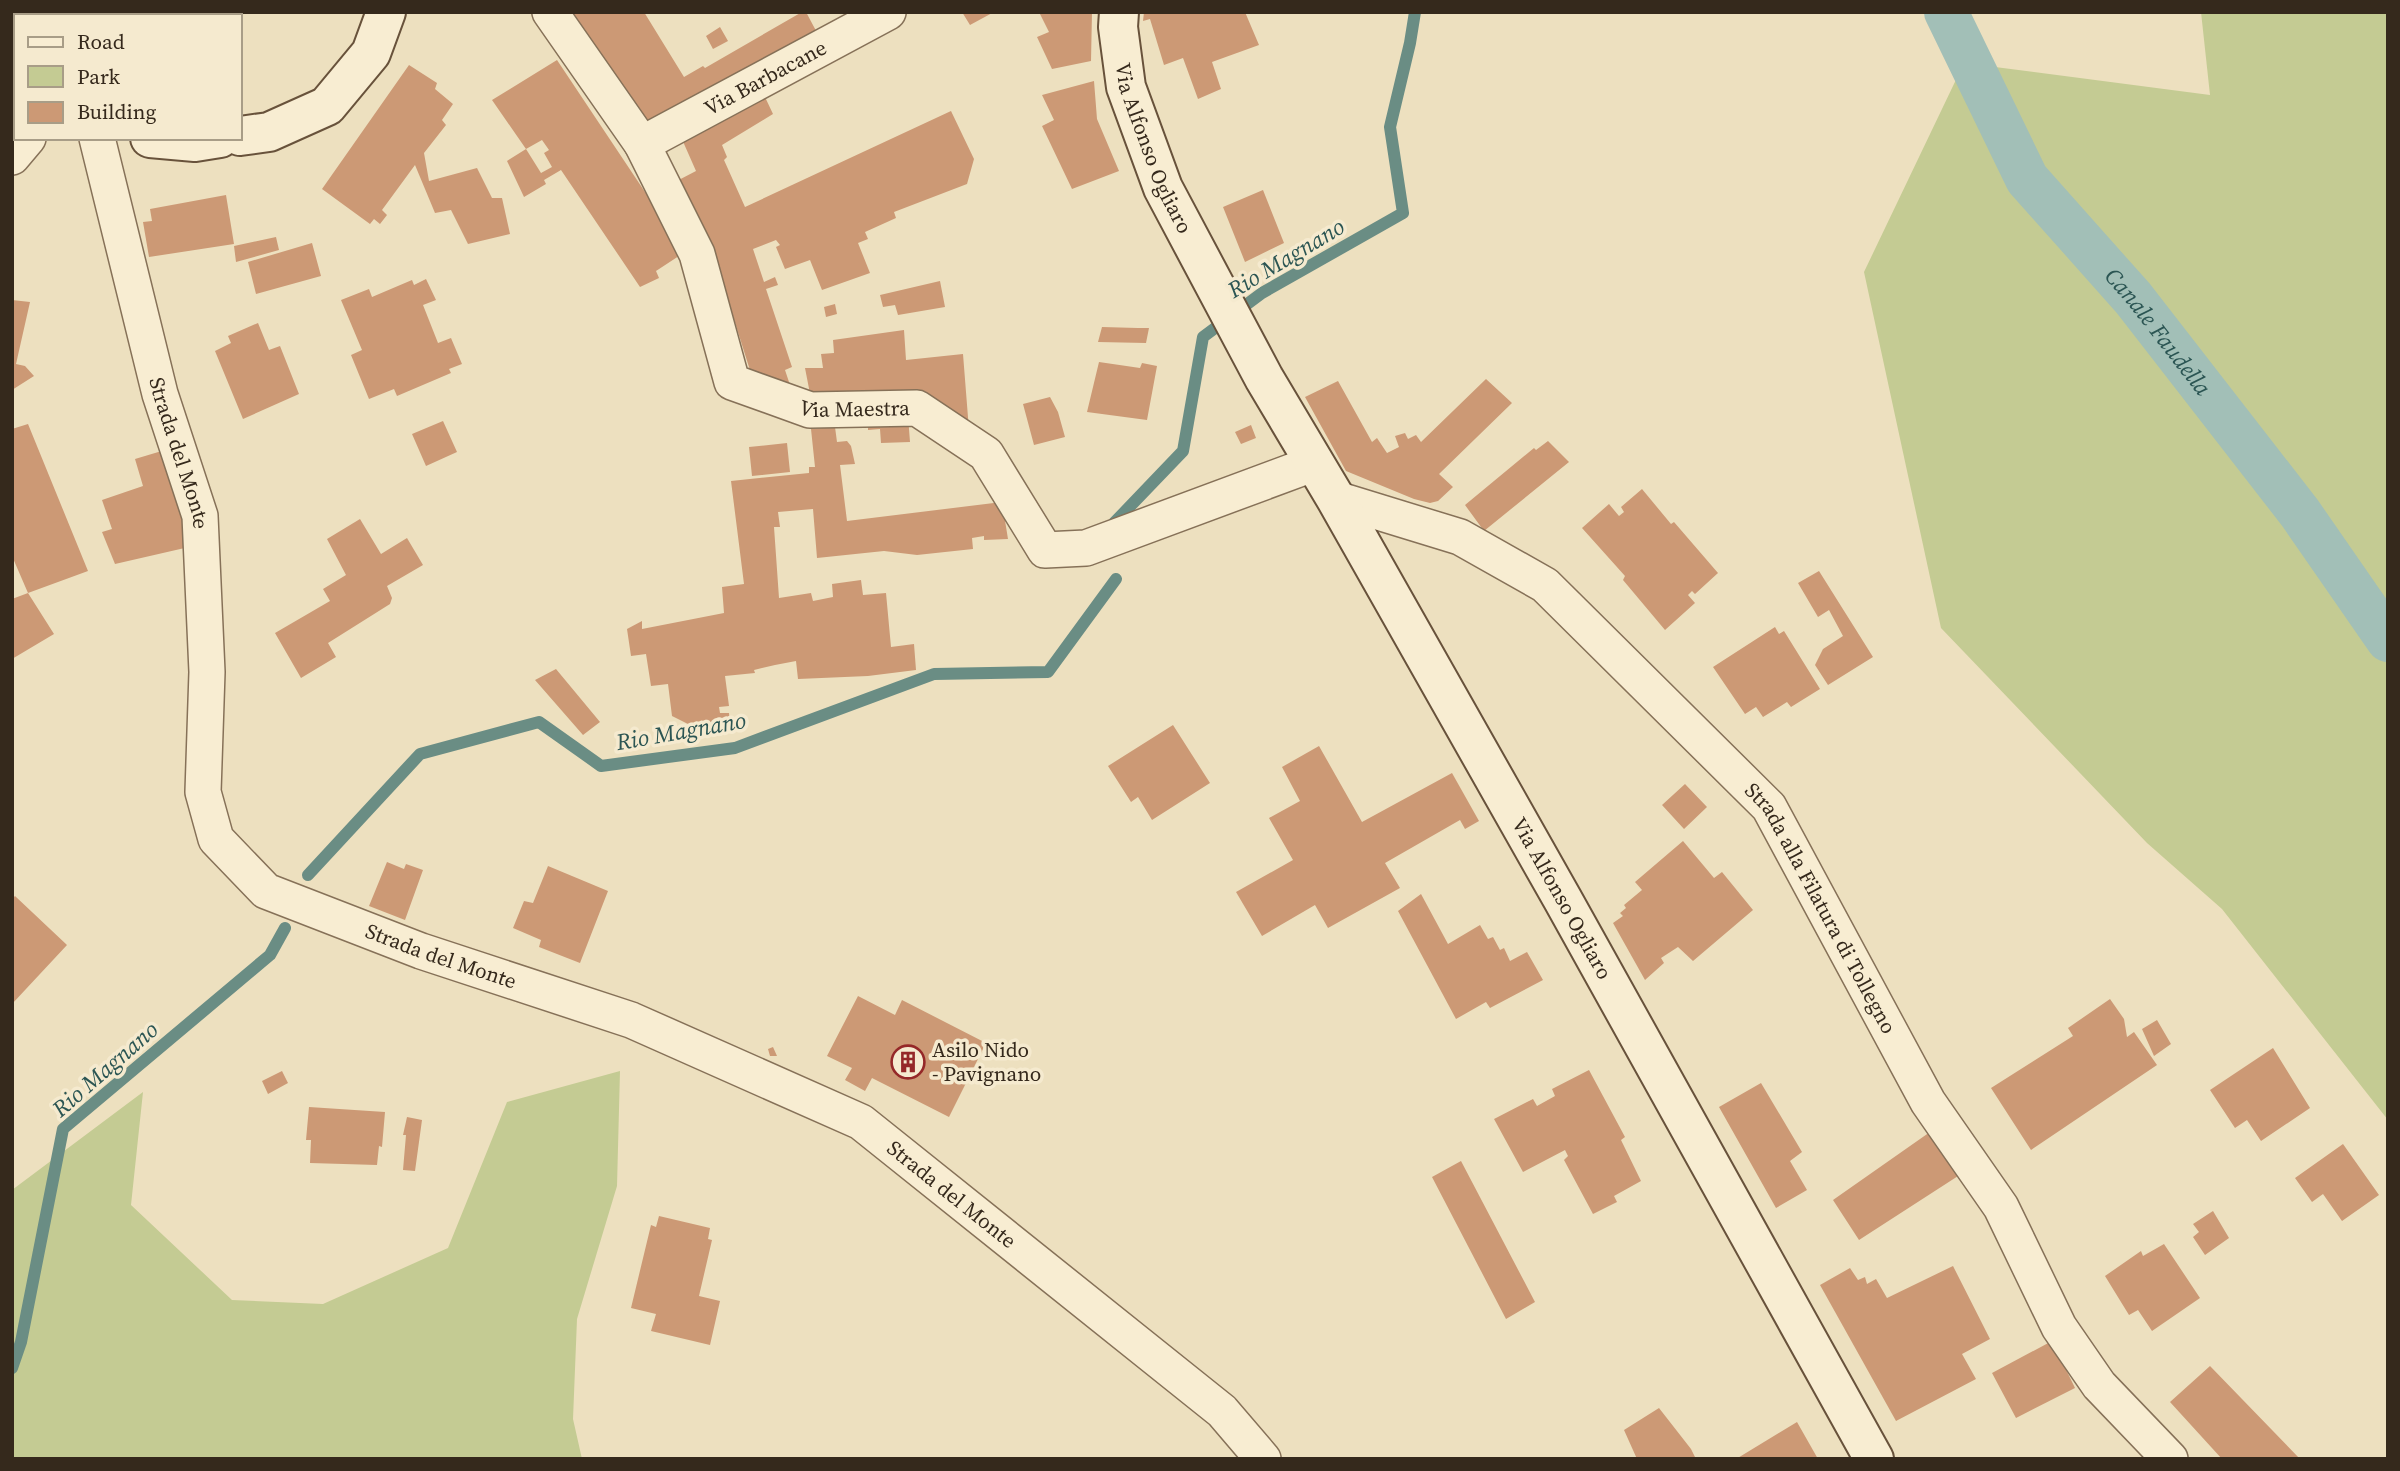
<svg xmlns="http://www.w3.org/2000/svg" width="2400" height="1471" font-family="'Source Serif 4',serif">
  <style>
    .green { fill: #c4cb93 }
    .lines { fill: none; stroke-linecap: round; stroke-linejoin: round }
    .stream { stroke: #6a8d84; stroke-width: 12 }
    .canal { stroke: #a2bfb7; stroke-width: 44 }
    .building { fill: #cc9975 }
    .street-casing { stroke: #867158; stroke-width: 38 }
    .secondary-casing { stroke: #68523b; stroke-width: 42 }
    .street { stroke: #f8edd2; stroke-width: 35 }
    .secondary { stroke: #f8edd2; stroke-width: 38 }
    .labels { text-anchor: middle; stroke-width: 7; stroke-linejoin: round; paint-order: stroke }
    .street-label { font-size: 21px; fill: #35291c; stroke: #f5eacf }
    .poi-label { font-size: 21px; fill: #35291c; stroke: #f5eacf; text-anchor: start }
    .water-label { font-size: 23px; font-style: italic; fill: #2b5553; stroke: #f5eacf }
  </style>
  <rect width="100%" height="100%" fill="#ede0bf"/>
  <path class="green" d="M2201,12H2388V1120L2222,909L2147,843L1941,628L1864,272L1964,63L2210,95Z
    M620,1071L617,1186L577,1319L573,1419L582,1459H12V1190L143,1092L131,1205L232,1300L323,1304L448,1248L507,1102Z"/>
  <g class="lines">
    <path class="stream" d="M1114,523L1183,451L1203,337L1262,293L1403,213L1390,127L1410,43L1415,12
      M308,875L420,754L539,722L601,766L735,748L934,674L1048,672L1116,579
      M12,1368L21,1342L63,1129L270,955L285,928"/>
    <path class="canal" id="s1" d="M1946,12L2027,179L2133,298L2300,513L2388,640"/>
  </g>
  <path class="building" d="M570,12H644L684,77L703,66L705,68L802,12H806L822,42L640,126Z
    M962,12H994L970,25Z
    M1039,12H1092L1091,61L1052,69L1037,37L1049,32Z
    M1144,12H1245L1259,45L1212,62L1221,89L1198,99L1183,58L1164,65L1150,19L1143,21Z
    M720,27L728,41L713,49L706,36Z
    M12,36L16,37V82L12,81Z
    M557,60L685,252L656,271L659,278L640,287L561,170L544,180L546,184L524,197L507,161L526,149L541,173L552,167L544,153L549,150L542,140L526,149L492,100Z
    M409,65L437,83L435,89L453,104L442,120L446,125L424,153L429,181L477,168L492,198H502L510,234L468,244L451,210L435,213L415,165L382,210L387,215L380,224L374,219L370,224L322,189Z
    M1094,81L1097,119L1119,171L1072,189L1042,126L1054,120L1042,95Z
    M765,97L773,114L722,145L727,157L724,160L745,207L951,111L974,159L967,184L894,212L896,218L865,232L868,239L858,243L870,273L822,290L810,260L785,269L776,247L780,245L776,240L753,249L764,282L775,277L778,285L766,289L792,367L785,370L791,388L754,383L727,297L671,184L696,171L681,137Z
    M1263,190L1284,243L1245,262L1223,207Z
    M226,195L234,244L149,257L143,222L152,221L150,209Z
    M276,237L279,250L236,262L234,246Z
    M312,243L321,276L256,294L248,262Z
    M426,279L436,300L423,305L438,343L451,338L462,364L449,369L451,373L397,396L394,389L369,399L351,355L362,350L341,300L369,289L372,297L412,280L414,285Z
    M940,281L945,307L898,315L895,305L883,307L880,295Z
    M12,300L30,302L16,364L25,366L34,376L12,390Z
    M835,304L837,314L826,317L824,307Z
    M258,323L269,350L280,346L299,394L243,419L215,351L231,343L228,336Z
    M1102,327L1138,328H1149L1146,343L1098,342Z
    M904,330L906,360L963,354L969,430L812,404L805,368H823L821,354L834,353L833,340Z
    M1099,362L1140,368L1142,363L1157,366L1147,420L1087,412Z
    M1486,379L1512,403L1439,474L1453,487L1438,501L1430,503L1414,499L1346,471L1305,397L1338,381L1372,442L1377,438L1387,453L1399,447L1395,436L1405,433L1408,439L1416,435L1421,442Z
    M1050,397L1058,412L1065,437L1034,445L1023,404Z
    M908,416L910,442L881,443L880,429L868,430V418Z
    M443,421L457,452L426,466L412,434Z
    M28,424L88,571L28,593L12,556V429Z
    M1251,425L1256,438L1241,444L1235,432Z
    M835,427L837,442L847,441L851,446L855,464L840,465L847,521L1002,502L1008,539L984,540V536L972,538L973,549L917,555L884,551L817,558L813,509L778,512L780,527H774L779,598L811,593L813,601L833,597L832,584L861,580L863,595L886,593L891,647L914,644L916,670L868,676L798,679L796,661L775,665L754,670L755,673L725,676L729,706L719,707L720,713H729L730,725L722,726L723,733L696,728L672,716L668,684L651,686L646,654L631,656L627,629L642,621V629L724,613L722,587L744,584L731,481L809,473V467H815L811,429Z
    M1548,441L1569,462L1484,531L1465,505L1534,448L1536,450Z
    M787,443L790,472L752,476L749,447Z
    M165,450L193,535L189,547L115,564L102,532L112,529L102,500L143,486L135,459Z
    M1642,489L1671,524L1674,522L1718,573L1695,594L1692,591L1688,595L1695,603L1665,630L1623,580L1625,576L1582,528L1609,504L1619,516L1624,512L1621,507Z
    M360,519L381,554L407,538L423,565L387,586L392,598L390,604L328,643L336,657L301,678L275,633L330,601L323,589L346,575L327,539Z
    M1819,571L1873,657L1828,685L1815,665L1823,649L1843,636L1829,610L1818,617L1798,583Z
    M28,593L54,634L12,659V599Z
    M1775,627L1779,634L1784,631L1820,689L1791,707L1787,702L1763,717L1756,707L1745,714L1713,667Z
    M556,669L600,722L583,735L535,680Z
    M1173,725L1210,783L1152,820L1138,797L1131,802L1108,766Z
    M1319,746L1362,822L1452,773L1479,821L1465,829L1460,820L1385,863L1400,888L1328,928L1315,905L1262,936L1236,892L1293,860L1269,818L1300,801L1282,767Z
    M1685,784L1707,807L1684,829L1662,805Z
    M1683,841L1714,878L1722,872L1753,910L1693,961L1678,947L1661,958L1664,963L1645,980L1613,923L1623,916L1620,913L1626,908L1624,905L1642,890L1635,882Z
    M387,862L404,869L406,864L423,870L405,920L369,906Z
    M548,866L608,891L580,963L539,947L541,940L513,928L524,901L533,903Z
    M1421,894L1448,944L1480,925L1488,939L1493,937L1500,950L1504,948L1510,961L1527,952L1543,980L1490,1008L1486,1002L1456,1019L1398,911Z
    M15,896L67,945L12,1004V899Z
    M858,996L895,1015L902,1000L986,1043L949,1117L872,1078L865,1091L845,1080L852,1068L827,1056Z
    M2110,999L2124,1019L2127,1037L2134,1032L2157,1065L2031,1150L1991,1088L2073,1036L2068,1028Z
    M2157,1020L2171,1044L2154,1056L2142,1029Z
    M773,1047L777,1056H770L768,1049Z
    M2273,1048L2310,1108L2261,1141L2247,1120L2235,1128L2210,1090Z
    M1589,1070L1625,1137L1621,1140L1641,1181L1614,1196L1617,1202L1593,1214L1564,1160L1568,1156L1565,1150L1523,1172L1494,1119L1533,1099L1537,1106L1555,1096L1552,1089Z
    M282,1071L288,1083L268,1094L262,1081Z
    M1761,1083L1802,1152L1790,1161L1807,1190L1776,1208L1719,1107Z
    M309,1107L385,1112L382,1147L379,1146L377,1165L310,1163L311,1140H306Z
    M407,1117L422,1120L415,1171L403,1170L406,1135H403Z
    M1940,1125L1972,1167L1859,1240L1833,1200Z
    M2343,1144L2379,1195L2342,1221L2323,1194L2312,1202L2295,1178Z
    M1461,1161L1535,1302L1506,1319L1432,1177Z
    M2213,1211L2229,1238L2205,1255L2193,1237L2199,1232L2193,1224Z
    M659,1216L710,1228L708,1239L712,1240L699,1296L720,1301L710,1345L651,1331L656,1314L631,1308L651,1225L656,1227Z
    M2164,1244L2200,1298L2152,1331L2138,1310L2129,1315L2105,1276L2141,1251L2143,1256Z
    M1953,1266L1990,1339L1962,1354L1976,1379L1896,1421L1820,1285L1850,1268L1858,1280L1865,1277L1867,1284L1876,1279L1887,1298Z
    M2052,1341L2075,1388L2016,1418L1992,1373Z
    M2210,1366L2300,1459H2222L2170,1402Z
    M1659,1408L1691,1449L1696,1459H1637L1624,1430Z
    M1797,1422L1818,1459H1736L1741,1456Z"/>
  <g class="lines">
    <defs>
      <g id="street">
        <path d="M61,12L62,16"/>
        <path id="s2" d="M550,12L642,144L697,254L732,382L810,410L917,408L986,454L1045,550L1086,548L1315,463"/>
        <path id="s3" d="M97,138L160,394L200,516L207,672L203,792L216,839L266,891L421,951L631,1020L861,1122L1222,1411L1263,1459"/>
        <path id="s4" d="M642,144L888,12"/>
        <path d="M12,157L28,138"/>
        <path id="s5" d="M1336,499L1460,537L1545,585L1769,807L1928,1102L2001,1207L2059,1327L2099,1385L2170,1459"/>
      </g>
      <g id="secondary">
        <path id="s6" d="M1119,12L1118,27L1126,87L1163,188L1264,378L1336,499L1563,900L1874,1459"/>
        <path d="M12,117L16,118"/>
        <path d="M240,136L269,132L327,106L371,53L386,12"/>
        <path d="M150,138L195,142L220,138"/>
      </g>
    </defs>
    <use href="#street" class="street-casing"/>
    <use href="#secondary" class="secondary-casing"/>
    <use href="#street" class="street"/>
    <use href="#secondary" class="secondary"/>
  </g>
  <defs>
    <symbol id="building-ring" viewBox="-11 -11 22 22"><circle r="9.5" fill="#f5eacf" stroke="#952828" stroke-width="1.5"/><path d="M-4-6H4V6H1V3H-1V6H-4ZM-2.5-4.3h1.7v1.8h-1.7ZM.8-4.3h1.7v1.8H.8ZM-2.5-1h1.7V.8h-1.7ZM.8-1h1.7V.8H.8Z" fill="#952828"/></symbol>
  </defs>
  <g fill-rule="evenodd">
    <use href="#building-ring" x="889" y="1043" width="38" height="38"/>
  </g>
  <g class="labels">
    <g class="street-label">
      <text dy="7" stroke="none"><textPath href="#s4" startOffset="140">Via Barbacane</textPath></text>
      <text dy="7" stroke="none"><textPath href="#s6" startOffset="142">Via Alfonso Ogliaro</textPath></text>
      <text dy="7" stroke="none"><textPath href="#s2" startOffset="544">Via Maestra</textPath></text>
      <text dy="7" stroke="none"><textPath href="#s3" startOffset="326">Strada del Monte</textPath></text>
      <text dy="7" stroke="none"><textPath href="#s6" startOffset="998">Via Alfonso Ogliaro</textPath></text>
      <text dy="7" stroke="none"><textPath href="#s5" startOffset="656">Strada alla Filatura di Tollegno</textPath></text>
      <text dy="7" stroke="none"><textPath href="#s3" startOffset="976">Strada del Monte</textPath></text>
      <text dy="7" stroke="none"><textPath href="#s3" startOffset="1544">Strada del Monte</textPath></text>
    </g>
    <g class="poi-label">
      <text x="932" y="1057">Asilo Nido<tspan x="932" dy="24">- Pavignano</tspan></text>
    </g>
    <g class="water-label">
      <text transform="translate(1286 258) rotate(-31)" y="8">Rio Magnano</text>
      <text dy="8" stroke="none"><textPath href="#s1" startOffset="387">Canale Faudella</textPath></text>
      <text transform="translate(681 731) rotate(-10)" y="8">Rio Magnano</text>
      <text transform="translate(105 1069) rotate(-41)" y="8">Rio Magnano</text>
    </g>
  </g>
  <rect width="2400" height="1471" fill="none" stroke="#35291c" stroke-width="28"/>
  <rect x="14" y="14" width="228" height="126" fill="#f5eacf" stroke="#a89d87" stroke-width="2"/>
  <rect x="28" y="37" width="35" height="10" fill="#f8edd2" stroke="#a89d87" stroke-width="2"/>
  <text x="77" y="49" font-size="21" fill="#35291c">Road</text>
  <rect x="28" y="66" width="35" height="21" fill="#c4cb93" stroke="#a89d87" stroke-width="2"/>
  <text x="77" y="84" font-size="21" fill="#35291c">Park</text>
  <rect x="28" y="102" width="35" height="21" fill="#cc9975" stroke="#a89d87" stroke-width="2"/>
  <text x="77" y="119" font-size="21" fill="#35291c">Building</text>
</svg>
